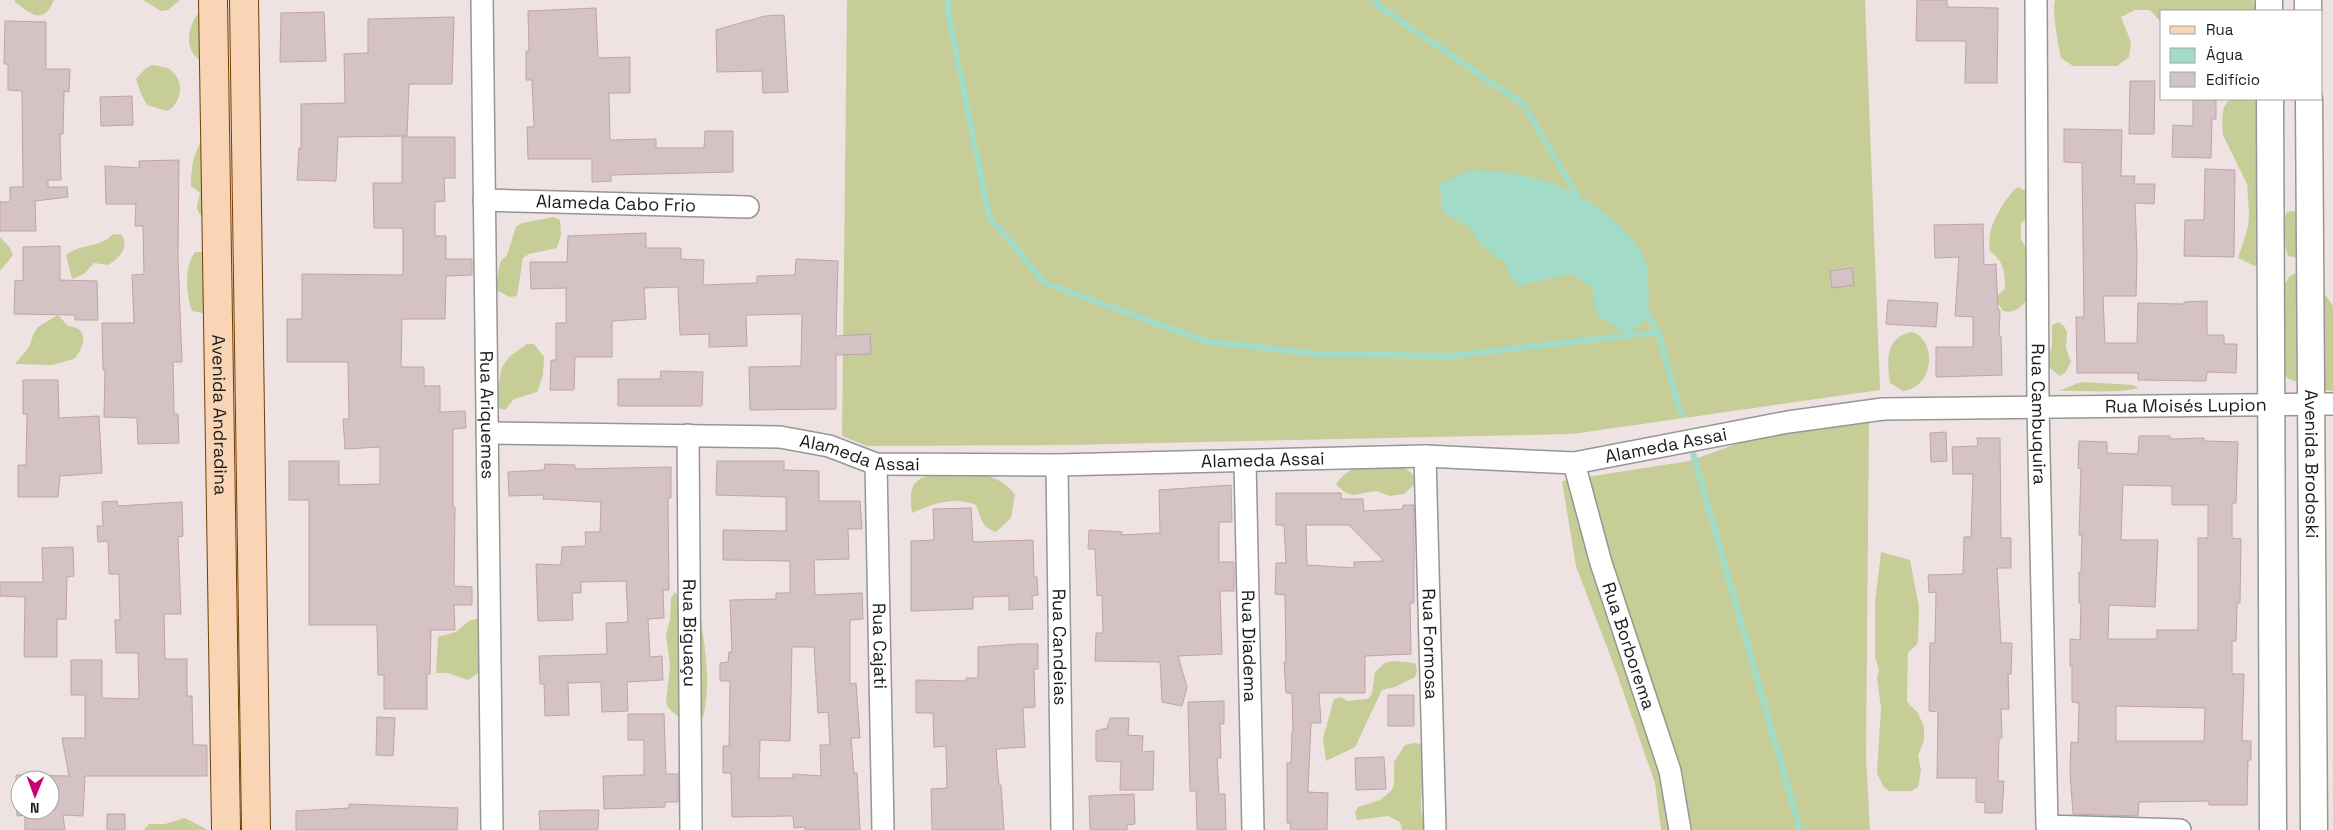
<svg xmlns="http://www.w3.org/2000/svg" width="2333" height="830" font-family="'Space Grotesk',sans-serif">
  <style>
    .forest { fill: #c6cd97 }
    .water { fill: #a2dcc8 }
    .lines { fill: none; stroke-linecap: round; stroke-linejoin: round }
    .stream { stroke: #a2dcc8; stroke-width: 6 }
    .building { fill: #d4c2c5; stroke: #bfa4a8; fill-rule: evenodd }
    .minor-casing { stroke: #969696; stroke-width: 24 }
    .tertiary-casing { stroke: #969696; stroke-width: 29 }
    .secondary-casing { stroke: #713f05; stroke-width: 30 }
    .minor { stroke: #fff; stroke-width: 21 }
    .tertiary { stroke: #fff; stroke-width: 26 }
    .secondary { stroke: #f9d5b5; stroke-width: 28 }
    .labels { text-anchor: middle; stroke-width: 4.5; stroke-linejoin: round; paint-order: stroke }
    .street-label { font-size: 18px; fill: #1c1c1c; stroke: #fff }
  </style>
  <rect width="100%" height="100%" fill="#eee3e2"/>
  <path class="forest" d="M15,0H54C43,26 31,14 15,2Z
    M143,0H180L168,10L161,11Z
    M847,0H1865L1880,390L1572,434L1067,445L867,446L842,436Z
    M2055,0H2253L2259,11H2162V32L2160,21L2150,10H2135L2121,17L2131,42L2129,57L2117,66H2073L2061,58C2058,42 2052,15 2055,0Z
    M204,13L206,62C184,57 186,30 197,15Z
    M152,65C159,66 169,67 174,73C185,84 180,105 167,111L147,105L141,94L136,79L146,68Z
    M2230,99H2261L2264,254L2257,267L2238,258L2248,227L2249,213L2247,184L2223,135L2222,121L2224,107Z
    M204,137L208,214L203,217C193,209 198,204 200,193L191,186C191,168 193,153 204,137Z
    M2018,187L2030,193L2031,212L2021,224V239L2028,251L2027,300C2020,308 2014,314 2003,311L1995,298L2005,289C2005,269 2004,263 1989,250C1990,243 1989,236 1991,230C1993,220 2009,192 2018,187Z
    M2294,211L2300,216L2303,259L2288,256C2284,243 2280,224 2287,212Z
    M554,217L560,220L561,235L557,248L529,254L523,258L517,296L510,297L496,290L499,267L501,261L507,255L516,227L522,223Z
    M113,234L122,235C129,248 120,258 108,265L94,263L84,274L72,279L66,255C84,242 98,249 113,234Z
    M0,237L10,248L13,255L0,271Z
    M195,252H202L209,256L207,314L192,311C186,294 184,267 195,252Z
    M2301,272L2298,381C2291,381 2285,378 2284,371C2281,359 2287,347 2285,336C2283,318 2274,274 2301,272Z
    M2322,290L2333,306V391L2322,390Z
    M58,315L68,326C90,328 85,346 74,359L52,365L15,364L29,347L34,333L38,327Z
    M2058,322L2064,326L2067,332L2066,348L2071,362L2065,373L2059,376L2049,367L2046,361L2052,347V325Z
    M1910,332C1935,334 1938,386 1903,391L1890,383C1887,361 1885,339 1910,332Z
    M527,344H534L544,357L543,375L537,392L514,399L505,410L498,408L495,402L502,367L510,356Z
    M2085,382L2132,385L2139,388C2113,394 2085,390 2059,391L2078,383Z
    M1869,421L1866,756L1870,830H1661L1655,783L1616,671L1576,566L1562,481L1689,461L1756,437Z
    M1400,466C1409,470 1414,473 1415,484L1404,494L1390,496L1376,491L1353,495L1346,493L1336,485C1351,460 1375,466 1400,466Z
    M943,472C969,472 998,471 1015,495L1011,518L996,532C981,528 981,517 976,505C955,496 931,504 912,513C908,482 914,478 943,472Z
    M1881,552L1910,560L1919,607L1918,643L1908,653L1907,694V702L1918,713L1924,727V741L1918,755L1921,770L1918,787L1911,791H1889L1883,786L1877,773L1881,708L1877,678L1879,670L1875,657V603Z
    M675,592L680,598V718L669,709L666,703L670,666L666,635L670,619L671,598Z
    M699,608C704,643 712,682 703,717L693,714Z
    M481,617L480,672L468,680L448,673H436L438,637L456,632L469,621Z
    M1393,661L1415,663L1417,670L1415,677L1395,687L1382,690L1355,747L1326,761L1323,738L1334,699L1341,697L1347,701L1368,699L1372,693L1375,672L1385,663Z
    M1414,743L1422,744C1431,764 1420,786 1421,807C1421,816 1426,822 1425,830H1402L1400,822L1388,816L1357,820L1355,813L1358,807L1380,800L1391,791L1394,785V762L1405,745Z
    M185,818L208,830H144L149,824H165Z"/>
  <path class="water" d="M1470,170C1529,171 1576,185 1620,226C1629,235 1641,248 1645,260C1650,277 1648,300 1649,318L1627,334L1596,315L1593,289L1572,274L1517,286L1504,263L1483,247L1467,226L1442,212L1440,184Z"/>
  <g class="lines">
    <path class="stream" d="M948,0V12L989,217L1045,283L1205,341L1317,354L1451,356L1658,332
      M1375,0L1380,7L1523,104L1580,201
      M1645,311L1658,332L1681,414
      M1691,446L1800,830"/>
  </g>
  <path class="building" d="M1917,0H1947V7L1998,8L1997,83H1965L1966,41H1916Z
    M596,8L598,58L630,57V93H609L610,140L656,139V148H704L705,131H733V172L611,175V181L592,182V159H528L527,127H534L532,80H526V51H529L528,11Z
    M324,12L326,61L280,62L281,13Z
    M784,15L788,92L763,93L762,71L717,72L716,30L765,16Z
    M454,17L452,84H409L407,136L338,137L336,181L297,180L299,148L301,149V104L345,103L344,54L368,53V19Z
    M5,21L46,22V69H70L69,92L64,91L63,134H60L61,180H48V187H67L68,197L35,201L36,231H0V202H10V187H23L22,91L8,90V64H4Z
    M2130,81H2155L2154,134H2129Z
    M132,96L133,125L101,126L100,97Z
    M2193,99H2216V119H2212L2211,158L2172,157L2173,125L2193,126Z
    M2064,129L2122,130L2121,176H2135L2134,184H2155L2154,204L2135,203L2137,255L2136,296H2103L2105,343H2137L2138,303L2184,304V302L2207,301V335H2224V344H2237L2236,373L2207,372L2206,381L2138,380V373H2077L2076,317H2084L2082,163L2064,162Z
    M402,137H455V178H444L445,201L435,202V236H446V259H472V275L446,276L445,319H402L401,367H424V386H440V412L465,411L466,428L453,429V507H455L454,586L472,587V605H454L455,630H431L430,674H427V709H384V675H378L377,625H309V500H289V461H339V485L380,484V447L345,449L343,419H349L348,362H287V319H302V274L403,275V228H374L373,183H402Z
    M179,160L178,258L182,362H173L174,414H178L179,443L138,444L137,418L104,417L105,369L103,370L102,323H134L132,275L144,274L143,226H135L136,204H106L105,166L139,168V161Z
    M2205,169L2235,170L2234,257L2184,256L2185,220H2204Z
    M1983,224L1984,265L1996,264L1998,310H2000L1999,336H2001L2002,375L1936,377V347H1973V317L1955,316L1959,257L1935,258L1934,225Z
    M646,233V248H681V259L704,260L703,285L757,283V276L795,275L796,259L838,261L836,336L870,334L871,354L836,355V409L750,410L749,367L801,366L802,314L746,315L747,346L709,347V334L680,335L678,287L644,288L646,319L612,321V357H575L574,390H550L551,360H556V323H566V288L531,289L530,262H567L568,236Z
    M60,246V280L97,281L98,320H75V315L14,314L15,280L23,281V247Z
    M1852,268L1854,285L1832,288L1830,271Z
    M1888,300L1938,303L1936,327L1886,324Z
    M661,371L703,372L702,406H618V379H660Z
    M23,380H58L59,418L99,416L102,473L60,476L58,497H18V465H26L27,414H23Z
    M1946,432L1947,461L1931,462L1930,433Z
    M2139,436H2170V439L2204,438V441L2238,442L2236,503H2232V538L2241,539L2240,603H2237L2236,641H2232V674H2244L2242,741H2251V760H2248L2247,805H2209V801L2139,802L2138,816L2073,814L2070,772L2071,742L2078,743L2079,703L2072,702V666H2070V639L2080,640L2081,603H2079V572H2081L2082,535H2079L2081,469L2078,468L2079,441L2107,442V453L2138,454ZM2123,485L2172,486V505H2208V538H2198V630H2157V639H2108L2109,605L2155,607L2158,540H2121ZM2116,706L2205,708L2204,741H2116Z
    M1977,438H2000L2001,538H2011V568H1997L2001,643H2012L2011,674H2008L2009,709H2001L2002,738H1999L1998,781H2004L2002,813H1985V803L1976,802V778H1937L1938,712L1929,711L1930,643H1935L1936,592L1929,593L1928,575L1963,574L1964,537H1971L1973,474H1953L1952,447L1978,446Z
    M717,461H784V470L819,471V501H860L862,529H848L849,559L814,560L815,595L862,593L863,619L850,620V684L856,683L860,738H851L854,773H857L860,830H805V827L794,828L793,816L732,817L731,773H723V746H729L730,681H720V663L728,662L729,652H732L730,600L776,599V593H790V561L723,560V530L786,531V497L716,495ZM792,647H814L818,713L828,712L830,745H820L821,776L793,774V778H759L760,740L790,741Z
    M545,464L575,465V469L671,467V498H668L669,590H663L664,618L648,619L650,657L662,656L663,680L627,682L628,711L602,712L601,682L568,683L569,715L545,716L544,684H540L539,656L607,654L606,623L628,622L626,581L581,582V593H572L573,620L538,621L536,564L561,565L562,547L586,546L585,532H600L601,502L543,499L544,495L509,496L508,472L544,470Z
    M1231,485L1232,522H1219V562H1234V591H1220L1222,654L1178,656L1187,687L1182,706L1162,702L1160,662L1095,661L1096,633H1103L1102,595L1097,596L1095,549H1088L1089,530L1122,532L1121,535L1160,533L1159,490Z
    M1276,493H1341V499H1363L1364,511L1403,509V505H1414V603H1410L1411,654L1365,656V693H1319L1321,723H1311L1308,792L1328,793L1327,830H1290L1291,823H1287V763H1291L1292,732H1293L1292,693H1286L1284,662H1286L1285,595L1275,594L1276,563H1286L1284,525H1276ZM1306,525H1349L1384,561L1354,562V568L1307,565Z
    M117,501L118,506L182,502L183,536L178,537L181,614H164L165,659H187V696H192L193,745H207V776H85L83,816L63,815L65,830H25V815L17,816L16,775L69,776L62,738H85V695H71V660H102V698L139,699L138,653H116L115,620H120L119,574H109L108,541L98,542L97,526H103L102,502ZM20,780H50V810H20Z
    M971,508L973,542L1033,540L1034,577H1037L1038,595L1032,596L1033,609L1009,610V596L973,597V609L911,611V541L934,540L933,509Z
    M73,547L74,576L67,577L66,619H57V657H24L25,597L0,596V582H43L42,548Z
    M1017,644H1038V669H1034L1035,707L1023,708L1025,747L996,749L999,785H1001L1004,830H932L931,789L947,788L946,746L934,747L933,713H916V680L966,681V678H978V647Z
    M1388,695H1414V726H1388Z
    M1224,701V724H1220L1221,758H1217L1219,794H1225L1226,830H1197L1196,791H1190L1188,702Z
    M628,714H664L666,774H678V802H665V807L604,809L603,776L644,775V740H628Z
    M377,717L395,718L393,756L376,755Z
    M1110,718H1129L1128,735L1143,736L1142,752L1154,751L1153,790H1120L1121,762L1096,761V731L1107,728Z
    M1384,757L1386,789L1356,790L1355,758Z
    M1134,794L1135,824L1127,825V830H1090L1089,796Z
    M349,804L458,808L457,830H296V811L349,808Z
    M582,810H599L598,830H540L539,811Z
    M107,814H125V830H107Z"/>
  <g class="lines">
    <defs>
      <g id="minor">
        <path id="s1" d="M482,0L492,830"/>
        <path id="s2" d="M2036,0L2038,406L2047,826L2180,830"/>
        <path id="s3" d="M484,200L748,207"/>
        <path id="s4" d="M487,433L780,437L829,446L876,464L1057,465L1425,456L1574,463L1788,422L1883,409L2333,404"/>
        <path id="s5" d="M688,435L691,830"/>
        <path id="s6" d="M1425,456L1435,830"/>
        <path id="s7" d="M1245,462L1253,830"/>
        <path id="s8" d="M1574,463L1601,563L1670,771L1680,830"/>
        <path id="s9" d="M876,464L883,830"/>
        <path id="s10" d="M1057,465L1062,830"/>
      </g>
      <g id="tertiary">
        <path d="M2269,0V11"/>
        <path d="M2308,0V11"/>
        <path d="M2270,99L2273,830"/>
        <path id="s11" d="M2309,99L2314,830"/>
      </g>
      <g id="secondary">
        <path id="s12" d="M213,0L226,830"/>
        <path d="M244,0L256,830"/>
      </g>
    </defs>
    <use href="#minor" class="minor-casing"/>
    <use href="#tertiary" class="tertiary-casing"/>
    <use href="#secondary" class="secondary-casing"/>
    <use href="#minor" class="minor"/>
    <use href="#tertiary" class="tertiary"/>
    <use href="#secondary" class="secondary"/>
  </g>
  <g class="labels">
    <g class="street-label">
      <text dy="6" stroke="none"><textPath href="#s3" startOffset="132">Alameda Cabo Frio</textPath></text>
      <text dy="6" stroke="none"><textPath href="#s4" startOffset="1708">Rua Moisés Lupion</textPath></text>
      <text dy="6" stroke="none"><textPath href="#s2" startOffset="414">Rua Cambuquira</textPath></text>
      <text dy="6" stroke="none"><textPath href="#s12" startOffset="415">Avenida Andradina</textPath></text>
      <text dy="6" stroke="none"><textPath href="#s1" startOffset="415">Rua Ariquemes</textPath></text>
      <text dy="6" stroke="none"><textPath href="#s4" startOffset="1185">Alameda Assai</textPath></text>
      <text dy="6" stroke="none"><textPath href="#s4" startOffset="375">Alameda Assai</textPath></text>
      <text dy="6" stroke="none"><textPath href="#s4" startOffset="780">Alameda Assai</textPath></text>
      <text dy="6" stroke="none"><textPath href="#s11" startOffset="365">Avenida Brodoski</textPath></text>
      <text dy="6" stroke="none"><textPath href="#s5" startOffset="198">Rua Biguaçu</textPath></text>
      <text dy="6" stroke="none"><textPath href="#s6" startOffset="188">Rua Formosa</textPath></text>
      <text dy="6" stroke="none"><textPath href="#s7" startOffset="184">Rua Diadema</textPath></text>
      <text dy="6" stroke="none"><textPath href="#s8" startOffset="191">Rua Borborema</textPath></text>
      <text dy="6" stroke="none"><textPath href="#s9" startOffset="182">Rua Cajati</textPath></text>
      <text dy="6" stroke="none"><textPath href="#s10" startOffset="182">Rua Candeias</textPath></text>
    </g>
  </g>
  <rect x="2160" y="10" width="162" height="90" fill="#ffffff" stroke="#a4a4a4"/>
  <rect x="2170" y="26" width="25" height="8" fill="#f9d5b5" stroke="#a4a4a4"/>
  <text x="2206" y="35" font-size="15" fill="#1c1c1c">Rua</text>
  <rect x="2170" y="48" width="25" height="15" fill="#a2dcc8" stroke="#a4a4a4"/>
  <text x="2206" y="60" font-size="15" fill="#1c1c1c">Água</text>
  <rect x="2170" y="72" width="25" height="15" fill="#d4c2c5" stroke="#a4a4a4"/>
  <text x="2206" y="85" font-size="15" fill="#1c1c1c">Edifício</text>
  <g transform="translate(35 795) rotate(181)"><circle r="24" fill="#ffffff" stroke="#a4a4a4"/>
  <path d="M0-4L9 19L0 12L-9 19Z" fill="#c70173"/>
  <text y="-8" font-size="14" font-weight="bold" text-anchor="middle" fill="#1c1c1c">N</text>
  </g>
</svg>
